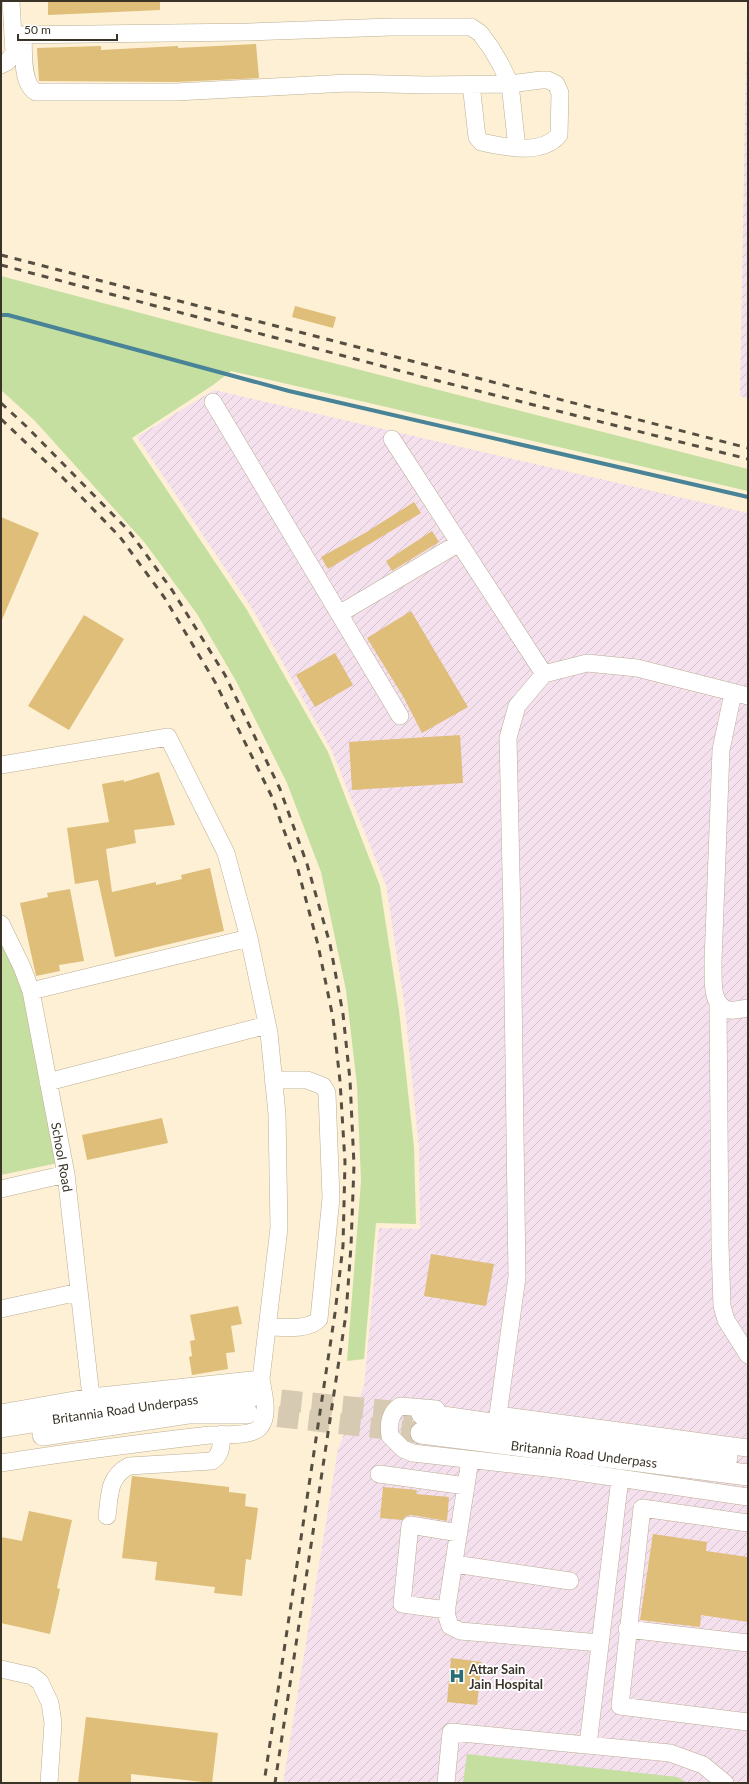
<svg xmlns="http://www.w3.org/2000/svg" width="749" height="1784" font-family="Lato,sans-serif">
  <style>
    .industrial { fill: url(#industrial-furrows) }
    .green { fill: #c5dfa1 }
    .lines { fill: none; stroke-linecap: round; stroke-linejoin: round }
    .stream { stroke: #488397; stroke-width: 4 }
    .building { fill: #debe78 }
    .major-tunnel { stroke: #d6cab2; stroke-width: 21; stroke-dasharray: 21 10; stroke-linecap: butt }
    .minor-casing { stroke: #bbae93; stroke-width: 18 }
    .major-casing { stroke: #bbae93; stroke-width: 22 }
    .minor { stroke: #fff; stroke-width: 17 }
    .major { stroke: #fff; stroke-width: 21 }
    .rail { stroke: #554e41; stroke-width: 3; stroke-dasharray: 7 7; stroke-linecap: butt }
    .labels { text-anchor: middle; stroke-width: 3.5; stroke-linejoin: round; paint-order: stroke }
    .street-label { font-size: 13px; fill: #393328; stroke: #fff }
    .poi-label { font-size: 13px; font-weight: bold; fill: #393328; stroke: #fff; text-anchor: start }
  </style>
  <defs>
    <pattern id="industrial-furrows" width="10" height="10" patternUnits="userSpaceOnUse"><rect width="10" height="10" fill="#f5e0ee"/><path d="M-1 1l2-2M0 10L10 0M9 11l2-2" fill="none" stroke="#d3c1cc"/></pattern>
  </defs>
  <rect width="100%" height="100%" fill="#fdf0d4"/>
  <path class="industrial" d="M747,7H748V399L740,396Z
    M214,390L748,513V1783H283L338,1449L364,1386L379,1228L420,1229L419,1148L405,1009L386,885L332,751L253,610L137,437Z"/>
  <path class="green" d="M1,276L216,333L748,469V491L231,371L213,385L132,438L247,610L328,752L380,886L399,1010L414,1147L416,1224L376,1223L364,1359L347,1361L361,1181L357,1085L346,990L321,872L287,783L236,681L197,614L145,543L35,421L1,390Z
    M1,939L20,976L58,1163L1,1175Z
    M467,1754L677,1777L688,1783H463Z"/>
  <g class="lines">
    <path class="stream" d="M1,315H8L289,391L748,497"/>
  </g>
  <path class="building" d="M48,1H160V10L48,15Z
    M256,44L259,78L176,82L39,81L37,48L101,46V50L178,46V48Z
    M295,306L336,317L333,328L292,317Z
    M414,502L421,513L328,569L321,557L365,533Z
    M1,517L39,533L1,622Z
    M432,531L439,542L392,571L386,561Z
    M411,611L468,707L422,733L404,698L367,638Z
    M84,615L124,639L69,730L28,706Z
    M335,653L353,685L315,707L296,675Z
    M460,735L463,783L352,790L349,742Z
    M159,772L175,825L134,830L136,843L106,849L112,892L156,882V885L182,879L181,875L210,868L224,931L115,957L98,880L75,884L67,828L109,822L102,784L124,780V782Z
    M70,889L84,961L59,965L60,971L36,976L20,903L48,897L47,893Z
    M162,1118L168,1143L87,1160L82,1135Z
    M431,1254L494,1264L486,1306L424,1296Z
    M238,1306L242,1324L231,1326L235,1352L226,1353L228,1369L192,1375L189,1357L192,1356L190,1341L195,1340L190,1315Z
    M132,1476L229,1487V1492L246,1494L245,1506L258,1508L251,1560L246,1559L242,1596L214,1593L215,1587L155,1580L157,1562L122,1558Z
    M383,1487L417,1490L416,1494L449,1497L447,1521L412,1515L406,1516L402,1520L380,1518Z
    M29,1511L72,1520L57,1588L60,1589L50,1634L1,1623V1537L22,1541Z
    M653,1534L707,1542L706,1551L748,1557V1622L701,1615L700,1627L640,1620Z
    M451,1658L482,1662L477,1705L447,1702Z
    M86,1717L218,1733L212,1783L131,1774V1783H78Z"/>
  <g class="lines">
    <path class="major-tunnel" d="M250,1397L413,1413
      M247,1413L421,1433"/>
    <defs>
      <path id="minor" d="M13,35L249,32L391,27H471L480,33L491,48L501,65L510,84L517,148
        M23,35C24,51 21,84 36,92H176L348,83L426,85L510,84L541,80H548L556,84L560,93L559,135C541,156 505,147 481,142L477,137L471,84
        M1,65L7,62L14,53L11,1
        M213,402L400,716
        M392,439L544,674
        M339,614L459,543
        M733,693L721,750L713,962C714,976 709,1006 729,1010C734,1011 742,1009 748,1008
        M748,696L637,668L587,663L544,674L517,706L508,738L512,917L517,1277L498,1415L748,1448
        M1,765L168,737L226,853L249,938L269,1033L277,1114L279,1228L261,1379L91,1397L1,1413
        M1,924L22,967L31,991L66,1174L91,1397
        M31,991L249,938
        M718,1003L720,1244L722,1306L726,1320L748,1355
        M48,1082L267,1025
        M1,1189L66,1174
        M1,1309L79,1292
        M267,1327C283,1327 308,1331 319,1319L331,1198L327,1093L323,1086L307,1080H273
        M436,1409L400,1406C390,1413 388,1424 390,1436L403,1449L413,1453L564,1470L748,1497
        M470,1460L446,1613L450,1626L460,1631L600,1643
        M1,1463C71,1452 140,1443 210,1435C223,1434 252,1437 260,1427C270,1414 263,1393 261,1379
        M379,1474L466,1486
        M107,1516C110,1494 108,1477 129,1466L212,1461C222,1454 221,1445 222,1434
        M748,1523L642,1508L620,1706L748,1722
        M454,1564L570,1581
        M447,1610L402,1604L410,1525L459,1533
        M627,1629L748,1643
        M1,1669L32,1676L40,1682L50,1703L53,1723L49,1783
        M588,1745L620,1478
        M446,1783L451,1732L670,1753L703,1765L725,1783"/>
      <path id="major" d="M422,1414L727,1458
        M1,1427L187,1398L250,1397
        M421,1433L748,1475
        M43,1435L188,1413H247"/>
    </defs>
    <use href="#minor" class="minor-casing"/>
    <use href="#major" class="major-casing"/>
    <use href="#minor" class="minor"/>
    <use href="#major" class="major"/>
    <path class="rail" d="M1,255L748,448
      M1,265L431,379L748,459
      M1,403L27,427L129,531L172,590L225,675L280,789L307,864L330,944L343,1014L350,1080L354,1165L351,1246L346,1314L275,1783
      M1,419L64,479L120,537L164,597L215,682L271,795L297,866L318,945L333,1018L340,1081L345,1162L343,1246L335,1313L264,1783"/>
  </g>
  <defs>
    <symbol id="hospital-bare" viewBox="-9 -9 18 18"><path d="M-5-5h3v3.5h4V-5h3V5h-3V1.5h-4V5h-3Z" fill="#267075" stroke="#fff" stroke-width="2.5" paint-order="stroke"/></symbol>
  </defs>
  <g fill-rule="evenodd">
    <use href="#hospital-bare" x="446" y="1665" width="22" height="22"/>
  </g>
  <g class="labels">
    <g class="street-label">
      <text transform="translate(62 1157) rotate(80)" y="5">School Road</text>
      <text transform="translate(125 1409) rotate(-8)" y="5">Britannia Road Underpass</text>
      <text transform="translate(584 1454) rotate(7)" y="5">Britannia Road Underpass</text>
    </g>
    <g class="poi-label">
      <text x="469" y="1674">Attar Sain<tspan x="469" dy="15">Jain Hospital</tspan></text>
    </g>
  </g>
  <rect width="749" height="1784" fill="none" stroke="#393328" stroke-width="4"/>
  <path d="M18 34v6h99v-6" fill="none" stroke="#393328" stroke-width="2"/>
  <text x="24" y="34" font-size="12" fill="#393328" stroke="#ffffff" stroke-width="3" paint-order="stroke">50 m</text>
</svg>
